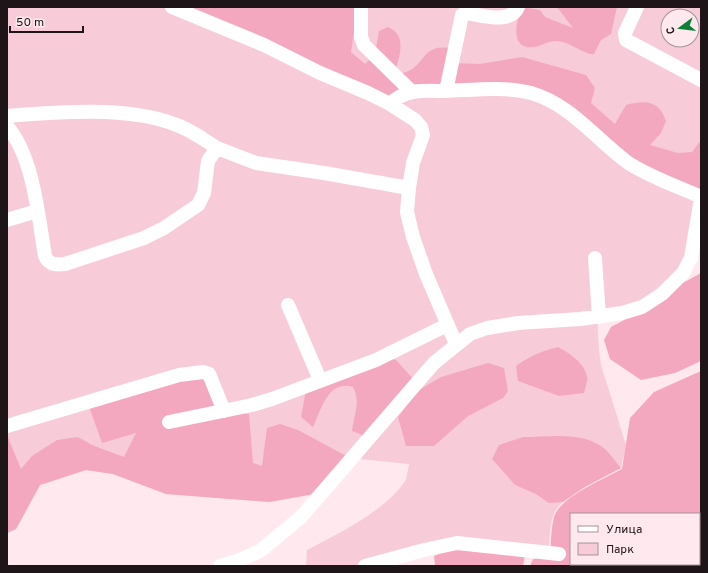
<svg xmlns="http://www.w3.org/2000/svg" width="708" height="573" font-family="Overpass,sans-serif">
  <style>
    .green { fill: #f7cbd8; fill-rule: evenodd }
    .forest { fill: #f4a8c0; fill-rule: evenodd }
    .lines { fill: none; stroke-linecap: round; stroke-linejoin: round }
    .minor { stroke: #fff; stroke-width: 14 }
  </style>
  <rect width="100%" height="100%" fill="#ffe9ef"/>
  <path class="green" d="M7,7H701V197L692,257L648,302L597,315L599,350L601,365L626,445L621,468C602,478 560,495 553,516C549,527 550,542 548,553L457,543L365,566H306L307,550C336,535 387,510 405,481C407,477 408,469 409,464L350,458L270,502L166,494L113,474L86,470L40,485L16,529L7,533ZM668,16H692V40H668Z"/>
  <path class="forest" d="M173,7H358L351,52L365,64L375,54L379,31L388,27C407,35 400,55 395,71L398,74C429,70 417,41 454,49L453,63L480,64L522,57L586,75L595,88L591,103L615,124L626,105C645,100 659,100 666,121L661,133L650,145L678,153L692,152L701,140V197L601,140L530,94L426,88L397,104Z
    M522,7L540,10L545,17L573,28L557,7H617L611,34L601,40L594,54H589C579,50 568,42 558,41C548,40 542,46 534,47C509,50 516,21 522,7Z
    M701,273V361L675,373L641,380L610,359L604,340L611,327L641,311L679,285Z
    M558,347C569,353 585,363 587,377C588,381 585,388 584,393L559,396L518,381L516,366C529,356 542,351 558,347Z
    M383,356L396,360L415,381L368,437L352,431C354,415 361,402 353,387C328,379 321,410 313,427L301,417L307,384Z
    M488,363L504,368L508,391L503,398L468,416L434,446H406L398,417L419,390L441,377Z
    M208,371L218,410L249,414L253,463L262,466L267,428L280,424L298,430L350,458L320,493L270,502L166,494L113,474L86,470L40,485L16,529L7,533V435L21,469L32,456L57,440L78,437L92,445L124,457L136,433L102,443L87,401Z
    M701,371V566H530L533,559L550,555C551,543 551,529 554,517C560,497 604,479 622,469L630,418L654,392ZM571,514H699V564H571Z
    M523,437C550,437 586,430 607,451C612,456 616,463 621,468L585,487L563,502L549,503L536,494L515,485L492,459L499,445Z
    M459,546L525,555L523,566H435L434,556Z"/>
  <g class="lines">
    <path class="minor" d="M172,7L264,45L320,73L368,93L390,104L415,120L421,127L423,135L413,163L409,188
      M361,7V37L364,45L411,91
      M637,7L625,33L626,40L701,80
      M446,91C474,90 505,86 531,93C570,104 596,139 627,162C649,177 677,186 701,197
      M390,104C406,88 425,91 446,91L462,15L467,13C481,15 511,25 518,7
      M7,116C57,112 127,106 174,124C190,129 203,139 217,148
      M7,126C34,158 38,216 45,256C49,265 56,265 65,264L144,238L164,228L198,205L204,193L208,161L217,148L256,163L324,173L409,188L407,212L413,237L426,274L456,344
      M7,220L37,211
      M595,258L599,317
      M288,305L320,380
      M169,422L252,405L272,399L376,360L447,325
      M7,426L179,375L203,372L209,374L224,411
      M220,566L237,561L260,551L301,517L434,363L470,334L487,328L518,323L580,319L622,313L642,307L662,294L683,273L691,258L701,198
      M365,566L424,550L457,543L559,554"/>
  </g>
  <rect width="708" height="573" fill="none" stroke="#1e1518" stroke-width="16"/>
  <rect x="570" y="513" width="130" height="52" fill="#ffe9ef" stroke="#a59499"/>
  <rect x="578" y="526" width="20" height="6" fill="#ffffff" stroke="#a59499"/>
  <text x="606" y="533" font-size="12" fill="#1e1518">Улица</text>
  <rect x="578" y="543" width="20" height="12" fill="#f7cbd8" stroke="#a59499"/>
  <text x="606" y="553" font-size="12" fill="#1e1518">Парк</text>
  <g transform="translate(680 28) rotate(255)"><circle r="19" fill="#ffe9ef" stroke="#a59499"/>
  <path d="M0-3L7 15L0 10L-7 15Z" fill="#0e7f36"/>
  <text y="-6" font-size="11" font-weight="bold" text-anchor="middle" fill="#1e1518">С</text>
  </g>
  <path d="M10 26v6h73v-6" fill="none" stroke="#1e1518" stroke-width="2"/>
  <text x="16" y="26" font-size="12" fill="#1e1518" stroke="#ffe9ef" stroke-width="3" paint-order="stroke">50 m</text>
</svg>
